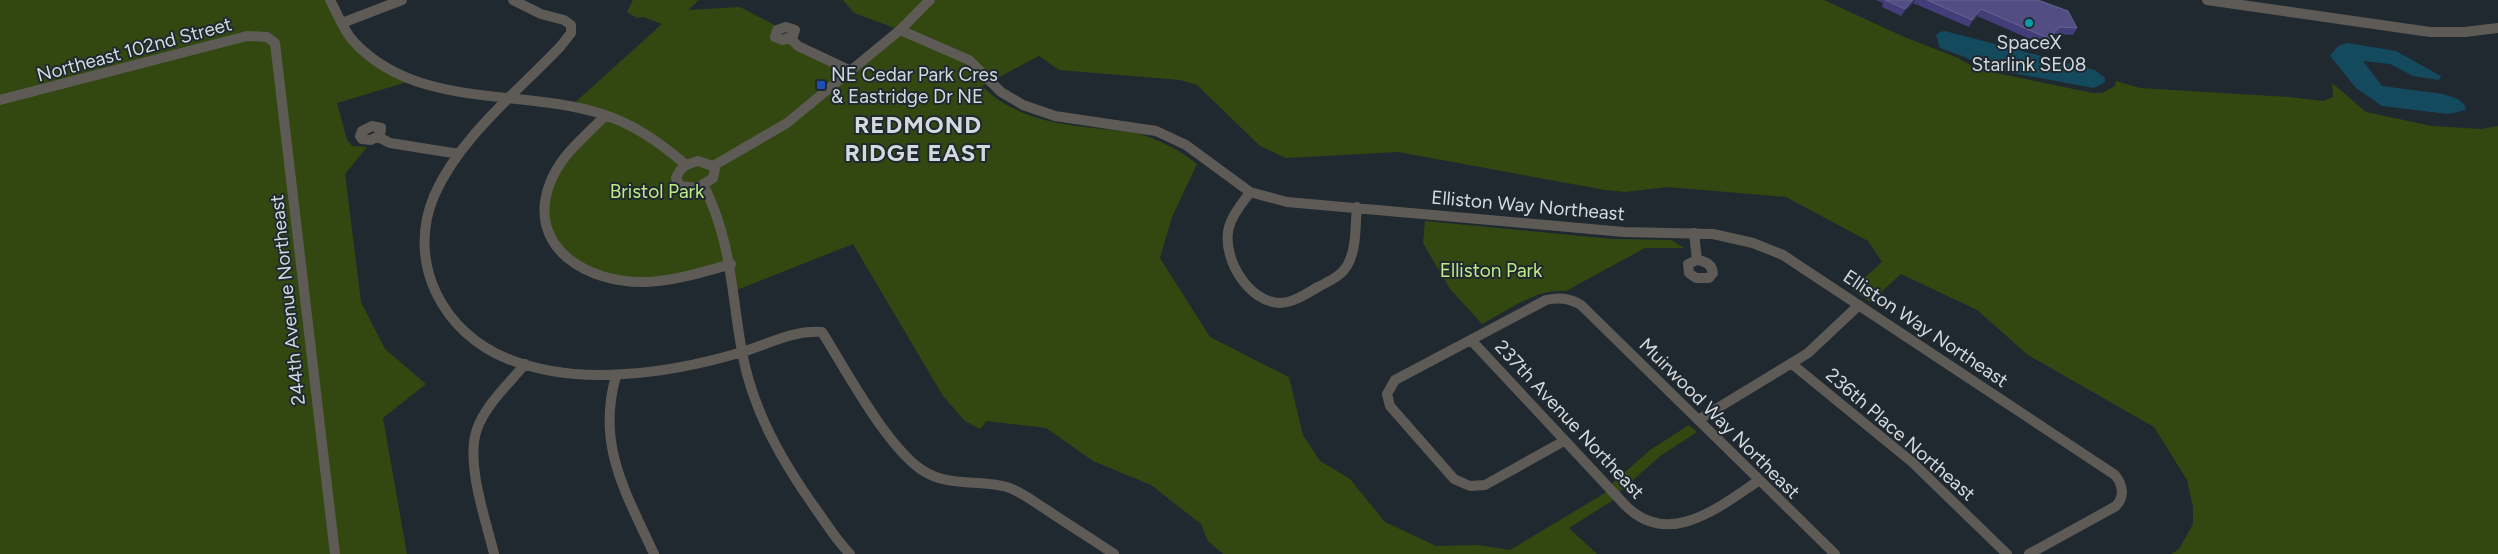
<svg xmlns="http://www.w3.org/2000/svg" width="2498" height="554" font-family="Figtree,sans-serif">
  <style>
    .green { fill: #324810 }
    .water { fill: #144a5d }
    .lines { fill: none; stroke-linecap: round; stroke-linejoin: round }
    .street { stroke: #5e5a56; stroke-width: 10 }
    .wall { fill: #433e79 }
    .shaded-wall { fill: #2e2e57 }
    .building { fill: #524e83; stroke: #666491 }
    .culture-dot { fill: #0f9aa8; stroke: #202930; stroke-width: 2 }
    .transit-dot { fill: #1a4fb4; stroke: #202930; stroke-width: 2 }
    .labels { text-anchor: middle; stroke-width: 4; stroke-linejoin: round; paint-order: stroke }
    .poi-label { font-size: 19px; fill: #d3d9dd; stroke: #202930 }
    .street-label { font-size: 19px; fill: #d3d9dd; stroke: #202930 }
    .park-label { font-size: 19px; fill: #beea87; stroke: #202930 }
    .district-label { font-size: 24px; font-weight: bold; letter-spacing: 1px; fill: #d3d9dd; stroke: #202930 }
  </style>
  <rect width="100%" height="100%" fill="#202930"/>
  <path class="green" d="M0,0H330L354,42L414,80L337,103L347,140L352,146L367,147L345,174L361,302L385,349L426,384L383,418L407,554H0Z
    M633,0H699L688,10L740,7L780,28L775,32L851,71L900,30L854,13L843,0H1824L1902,36L1958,58L1977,69L2093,93H2102L2115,86L2116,81L2140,88L2289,97L2323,101L2333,97L2332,83L2366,112L2432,126L2481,129L2498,126V554H2171L2179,549L2193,524V507L2187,480L2154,427L2028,355L1977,310L1901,274L1870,302L1852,289L1882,262L1868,241L1786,197L1667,187L1626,192L1605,190L1398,152L1286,158L1260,146L1197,85L1180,80L1059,70L1039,56L982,86C1022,126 1080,126 1133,132C1158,139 1177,148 1197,164L1172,217L1160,258L1210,337L1289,377L1303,435L1320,461L1350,479L1385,522L1436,546L1478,545L1510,550L1610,490L1608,487L1650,450L1689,425L1697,432L1659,457L1616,495L1618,497L1569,528L1597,554H1223L1208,541L1201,524L1151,485L1093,461L1046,428L987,421L980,429L965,421L943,396L853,244L734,291L731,264L644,282L579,267L547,235L550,184L605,116L570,107L662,24L643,17L637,18L627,12Z
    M1425,221L1612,239L1671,240L1684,248H1645L1566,291C1537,288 1507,311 1482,324L1450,289L1423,243Z"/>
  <path class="water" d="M1945,31L2095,70L2105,78V82L2094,88L1985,68L1965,57L1940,48L1936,35L1940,32Z
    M2348,43L2396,51L2441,76L2439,80L2413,76L2390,64L2363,61L2382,86L2443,94L2458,99L2464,104L2466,110L2448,114L2382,106L2356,88L2330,56L2338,46Z"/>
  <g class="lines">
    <path class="street" d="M330,0C338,14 343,31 355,43C419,110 521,88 602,114C634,124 661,143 686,165
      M513,0L541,14L564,20L571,25V33L560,47C516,93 460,137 434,196C406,263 443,333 508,359C544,373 585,377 624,374C662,372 701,364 739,353C767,345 791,330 822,332C846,370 886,446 922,470C949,488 979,479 1007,487C1022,492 1034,502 1047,510C1069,525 1092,539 1114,554
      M2207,0L2430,32H2465L2498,28
      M342,23L402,0
      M786,27L795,30L793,36L783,40L775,37L777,30Z
      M900,30L969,60L1001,92L1023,105L1055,116L1156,131L1186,145L1250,192L1287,202L1624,232L1713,234L1753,243L1783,255L2115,475C2123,485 2125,496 2116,506L2029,554
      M790,38L798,46L851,71
      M0,100L247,36L267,37L275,43L335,554
      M605,116C585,136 560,156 550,183C525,248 589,284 646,282C675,281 703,272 731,264
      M372,126L381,128L380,135L371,140L362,139L360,136L362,131Z
      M378,137L390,143L459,154
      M698,161L713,166L715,169L713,178L698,188L680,186L676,178C680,167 687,164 698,161Z
      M713,166L787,123L900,30L930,0
      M704,186C732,243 731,291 742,352C753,412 783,463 818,512C828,526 837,541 850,554
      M1250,192C1242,204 1230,217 1228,232C1224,261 1249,302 1280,303C1293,303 1307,293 1318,287C1329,281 1342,276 1348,264C1357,247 1355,225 1357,207
      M1694,233L1697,260
      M1697,260C1705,261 1712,264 1713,273L1709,278H1696L1689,273L1688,264Z
      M1471,340L1625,505C1668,549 1718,508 1758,481
      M1792,364L1912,462L2007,554
      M616,376C596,445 626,493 654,554
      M1698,420L1808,353L1859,305
      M1564,441L1485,485L1470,486L1454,479L1390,406L1387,394L1395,380L1546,300C1559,297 1569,298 1581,305L1835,554
      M494,554C486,520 465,463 477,429C486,404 509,384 525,364"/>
  </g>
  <path class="wall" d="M1876,0H2038L2077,28L2073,35L2055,34L2046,46L1977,16L1969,27L1913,3L1901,16L1882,7L1883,3Z"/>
  <path class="shaded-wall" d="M1913,0H1915L1913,3L1901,16L1905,9Z
    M1981,9L1977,16L1969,27L1972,20Z
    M2059,27L2055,34L2046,46L2050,39Z"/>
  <path class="building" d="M1885,0H1913L1905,9Z
    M1927,0H2038L2068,11L2077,28L2059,27L2050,39L1981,9L1972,20Z"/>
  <circle class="culture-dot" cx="2029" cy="23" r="5"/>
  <rect class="transit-dot" x="816" y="80" width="10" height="10" rx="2.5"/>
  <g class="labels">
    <g class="poi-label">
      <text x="2029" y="49">SpaceX<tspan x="2029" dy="22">Starlink SE08</tspan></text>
      <text x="831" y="81" text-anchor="start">NE Cedar Park Cres<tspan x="831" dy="22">&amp; Eastridge Dr NE</tspan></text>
    </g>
    <g class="street-label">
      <text transform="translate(134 49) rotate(-15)" y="7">Northeast 102nd Street</text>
      <text transform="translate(1528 205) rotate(5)" y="7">Elliston Way Northeast</text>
      <text transform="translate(287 300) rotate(-96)" y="7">244th Avenue Northeast</text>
      <text transform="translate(1926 328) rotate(34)" y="7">Elliston Way Northeast</text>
      <text transform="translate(1720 418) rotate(45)" y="7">Muirwood Way Northeast</text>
      <text transform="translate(1570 419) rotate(47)" y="7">237th Avenue Northeast</text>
      <text transform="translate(1901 434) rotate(41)" y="7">236th Place Northeast</text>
    </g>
    <g class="park-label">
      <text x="657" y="198">Bristol Park</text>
      <text x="1491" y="277">Elliston Park</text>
    </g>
    <g class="district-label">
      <text x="918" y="133">REDMOND<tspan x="918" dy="28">RIDGE EAST</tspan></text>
    </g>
  </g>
</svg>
